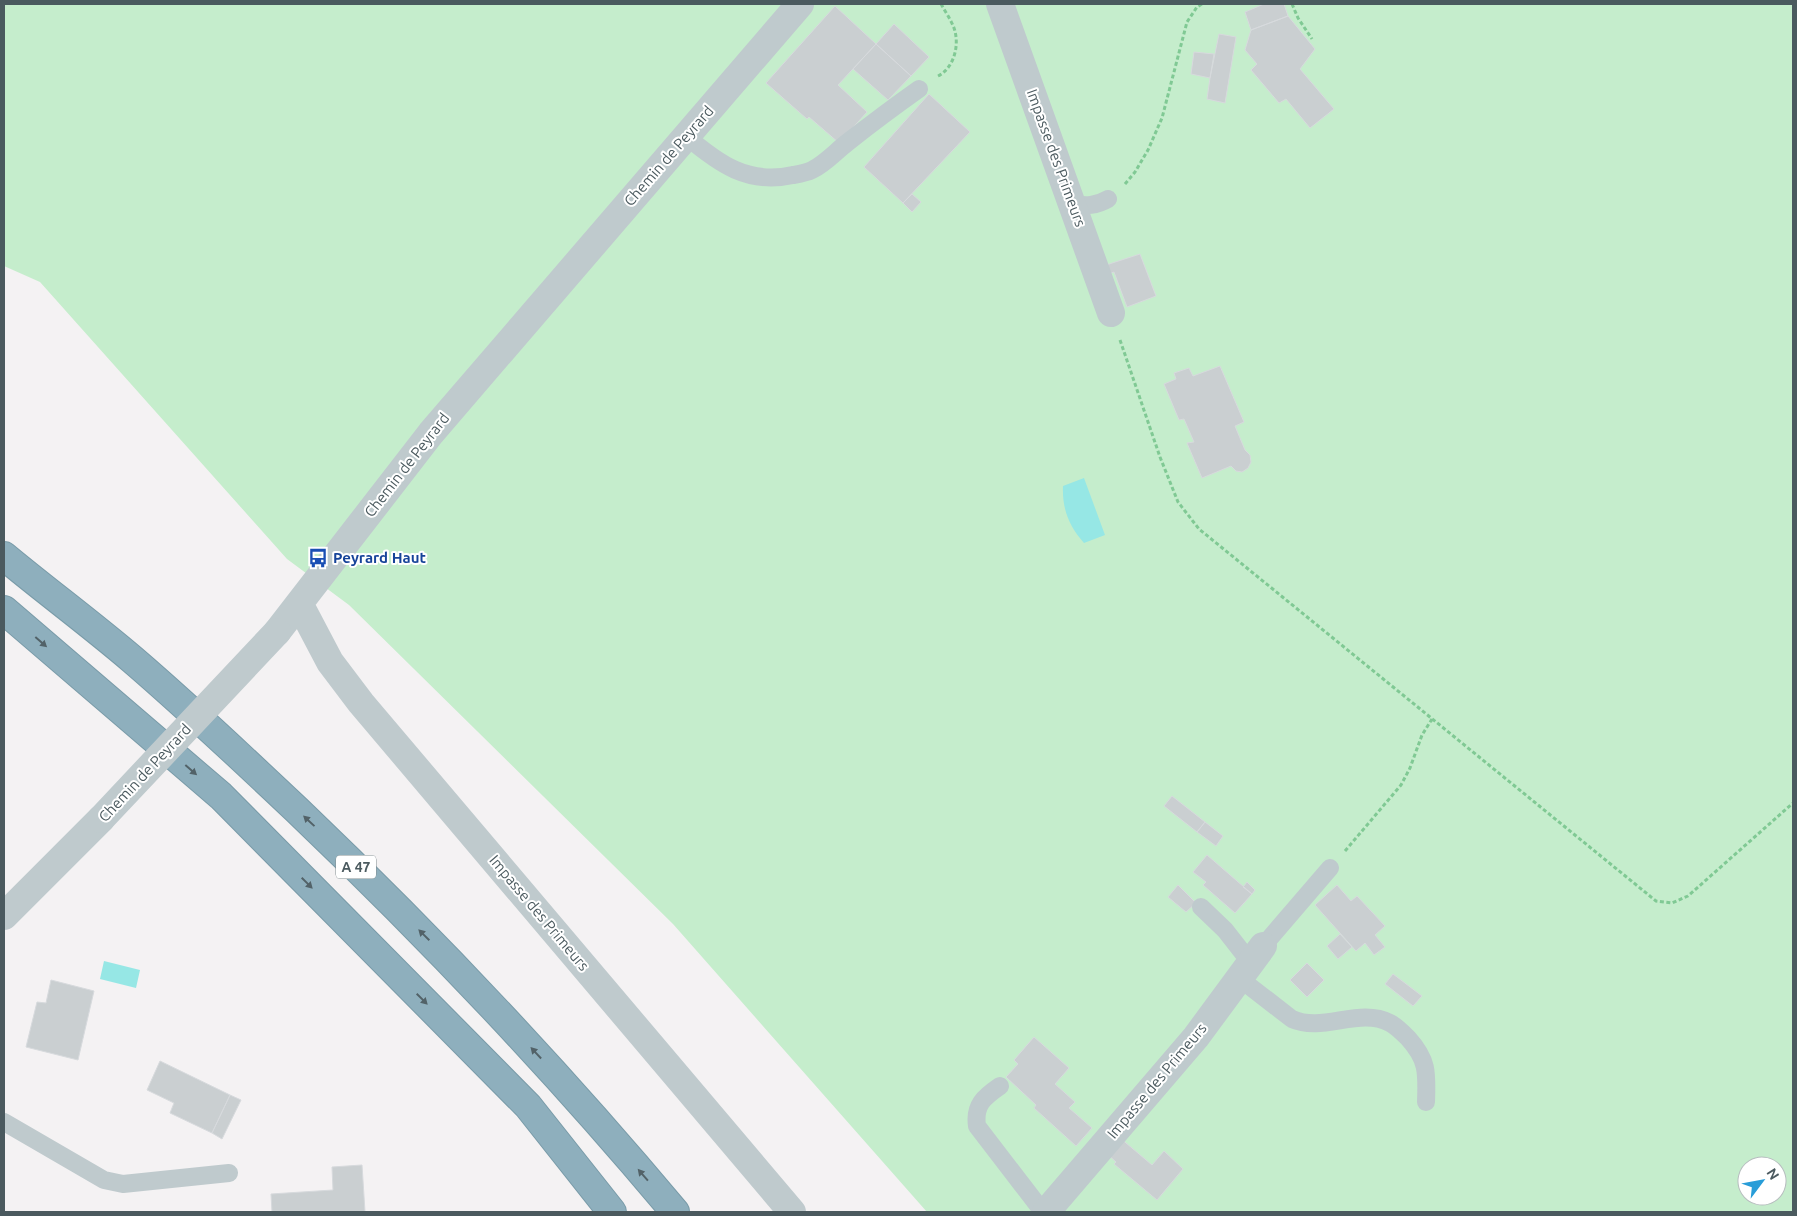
<svg xmlns="http://www.w3.org/2000/svg" width="1797" height="1216" font-family="Ubuntu,sans-serif">
  <style>
    .green { fill: #c5edcc; fill-rule: evenodd }
    .water { fill: #96e7e5 }
    .building { fill: #cacfd1; stroke: #d7dadd }
    .lines { fill: none; stroke-linecap: round; stroke-linejoin: round }
    .highway-casing { stroke: #799ba8; stroke-width: 30 }
    .path { stroke: #80c994; stroke-width: 3; stroke-dasharray: 4 2.5; stroke-linecap: butt }
    .lane { stroke: #bfcacd; stroke-width: 18 }
    .street { stroke: #bfcacd; stroke-width: 28 }
    .highway { stroke: #8eafbd; stroke-width: 28 }
    .street-bridge { stroke: #bfcacd; stroke-width: 28 }
    .oneway { fill: #526268 }
    .labels { text-anchor: middle; stroke-width: 4; stroke-linejoin: round; paint-order: stroke }
    .shield { fill: #fff; stroke: #818c8f; stroke-width: 1 }
    .shield-label { font-size: 14px; font-weight: bold; fill: #4b5a5f }
    .street-label { font-size: 15px; fill: #4b5a5f; stroke: #fff }
    .transit-label { font-size: 15px; font-weight: bold; fill: #164399; stroke: #fff; text-anchor: start }
  </style>
  <rect width="100%" height="100%" fill="#f4f2f3"/>
  <path class="green" d="M4,4H1793V1212H927L673,924L349,605L287,559L40,282L4,266ZM1747,1166H1777V1196H1747Z"/>
  <path class="water" d="M1084,478L1105,535L1084,543C1069,526 1062,509 1063,486Z
    M104,961L140,970L136,988L100,979Z"/>
  <path class="building" d="M1264,4H1284L1288,16L1251,30L1245,12Z
    M835,6L876,44L838,85L867,112L839,143L809,117L807,119L766,83Z
    M1288,16L1315,49L1300,69L1334,109L1310,128L1286,99L1279,103L1251,70L1257,64L1245,50L1251,30Z
    M894,24L929,57L911,76L876,44Z
    M1219,34L1236,37L1225,103L1207,99L1210,78Z
    M876,44L911,76L888,100L853,69Z
    M1194,52L1214,54L1210,78L1191,74Z
    M929,94L970,132L903,203L864,167Z
    M912,194L921,202L912,212L903,203Z
    M1140,254L1156,296L1127,307L1114,272L1106,275L1103,266Z
    M1220,366L1244,422L1235,426L1245,450L1250,455L1251,462L1248,468L1242,472L1236,471L1231,466L1202,478L1187,443L1194,442L1184,419L1179,420L1164,384L1176,379L1174,373L1189,368L1193,376Z
    M1172,796L1205,822L1197,832L1164,806Z
    M1205,822L1223,836L1216,846L1197,832Z
    M1207,855L1252,894L1235,913L1203,885L1206,882L1193,872Z
    M1247,882L1255,890L1252,894L1243,887Z
    M1178,885L1196,903L1186,912L1168,897Z
    M1337,885L1351,901L1357,896L1385,926L1375,935L1385,947L1374,955L1365,943L1356,951L1315,905Z
    M1340,934L1352,947L1338,959L1327,946Z
    M1307,963L1324,980L1307,997L1290,980Z
    M1393,974L1422,996L1413,1006L1385,984Z
    M51,980L94,991L78,1060L26,1047L37,1002L46,1003Z
    M1034,1037L1069,1068L1055,1084L1075,1102L1069,1108L1092,1128L1076,1146L1034,1108L1036,1105L1006,1077L1018,1064L1014,1060Z
    M160,1061L230,1095L212,1133L170,1113L174,1103L147,1090Z
    M230,1095L241,1100L222,1139L212,1133Z
    M1119,1137L1152,1165L1164,1151L1183,1169L1157,1200L1114,1164L1116,1162L1106,1153Z
    M362,1165L365,1212H272L271,1194L333,1190L332,1167Z"/>
  <g class="lines">
    <defs>
      <path id="highway" d="M4,556C46,591 91,624 133,660C189,708 243,759 297,810C430,937 557,1071 675,1212
        M4,610L221,796L528,1106L612,1212"/>
    </defs>
    <use href="#highway" class="highway-casing"/>
    <path class="path" d="M1292,4L1298,18L1312,39
      M938,76C954,68 960,45 954,28C951,20 945,11 941,4
      M1125,184L1135,172L1148,150L1162,118L1187,22L1197,7L1202,4
      M1120,340L1160,457L1178,502L1199,529L1656,901L1672,903L1688,896L1793,803
      M1345,851L1401,785L1410,768L1422,735L1432,719"/>
    <path class="lane" d="M686,136C719,164 748,185 793,175C799,174 806,173 812,170C826,163 835,152 848,142C871,124 895,106 919,89
      M1073,204C1086,206 1096,206 1108,199
      M1201,907L1225,930L1250,962
      M1263,946L1330,868
      M1239,978L1292,1019C1323,1033 1359,1007 1390,1023C1396,1026 1403,1033 1408,1038C1428,1060 1427,1073 1426,1102
      M1000,1086C984,1097 974,1105 977,1126L1043,1212
      M4,1122L104,1180L123,1184L229,1173"/>
    <path class="street" d="M1000,4L1111,313
      M300,605L330,662L361,703L792,1212
      M277,632L431,433L800,4
      M4,916L101,819
      M1046,1212L1196,1037L1263,946"/>
    <use href="#highway" class="highway"/>
    <path class="street-bridge" d="M101,819L277,632"/>
  </g>
  <defs><path id="oneway-solid" d="M-6-.8H1V-3.2L6.5 0L1 3.2V.8H-6Z" transform="scale(1.25)"/></defs>
  <g class="oneway">
    <use href="#oneway-solid" transform="translate(41 642) rotate(41)"/>
    <use href="#oneway-solid" transform="translate(191 770) rotate(41)"/>
    <use href="#oneway-solid" transform="translate(309 821) rotate(-137)"/>
    <use href="#oneway-solid" transform="translate(307 883) rotate(45)"/>
    <use href="#oneway-solid" transform="translate(424 935) rotate(-135)"/>
    <use href="#oneway-solid" transform="translate(422 999) rotate(45)"/>
    <use href="#oneway-solid" transform="translate(536 1053) rotate(-133)"/>
    <use href="#oneway-solid" transform="translate(643 1175) rotate(-131)"/>
  </g>
  <defs>
    <symbol id="bus-bare" viewBox="-9 -9 18 18"><path d="M-5-6H5V4H4V6H2V4H-2V6H-4V4H-5ZM-3.5-4V0h7V-4ZM-3.5 1.2v1.5H-2V1.2ZM2 1.2v1.5H3.5V1.2Z" fill="#1a4fb4" stroke="#fff" stroke-width="2.5" paint-order="stroke"/></symbol>
  </defs>
  <g fill-rule="evenodd">
    <use href="#bus-bare" x="304" y="544" width="28" height="28"/>
  </g>
  <g class="labels">
    <rect class="shield" x="336" y="855.5" width="40" height="23" rx="4"/>
    <g class="shield-label">
      <text x="356" y="872">A 47</text>
    </g>
    <g class="street-label">
      <text transform="translate(669 156) rotate(-49)" y="5">Chemin de Peyrard</text>
      <text transform="translate(1056 158) rotate(70)" y="5">Impasse des Primeurs</text>
      <text transform="translate(407 465) rotate(-52)" y="5">Chemin de Peyrard</text>
      <text transform="translate(145 773) rotate(-47)" y="5">Chemin de Peyrard</text>
      <text transform="translate(539 913) rotate(50)" y="5">Impasse des Primeurs</text>
      <text transform="translate(1157 1081) rotate(-50)" y="5">Impasse des Primeurs</text>
    </g>
    <g class="transit-label">
      <text x="333" y="563">Peyrard Haut</text>
    </g>
  </g>
  <rect width="1797" height="1216" fill="none" stroke="#4b5a5f" stroke-width="10"/>
  <g transform="translate(1762 1181) rotate(58)"><circle r="24" fill="#ffffff" stroke="#b7bdbf"/>
  <path d="M0-4L9 19L0 12L-9 19Z" fill="#289dd8"/>
  <text y="-8" font-size="14" font-weight="bold" text-anchor="middle" fill="#4b5a5f">N</text>
  </g>
</svg>
